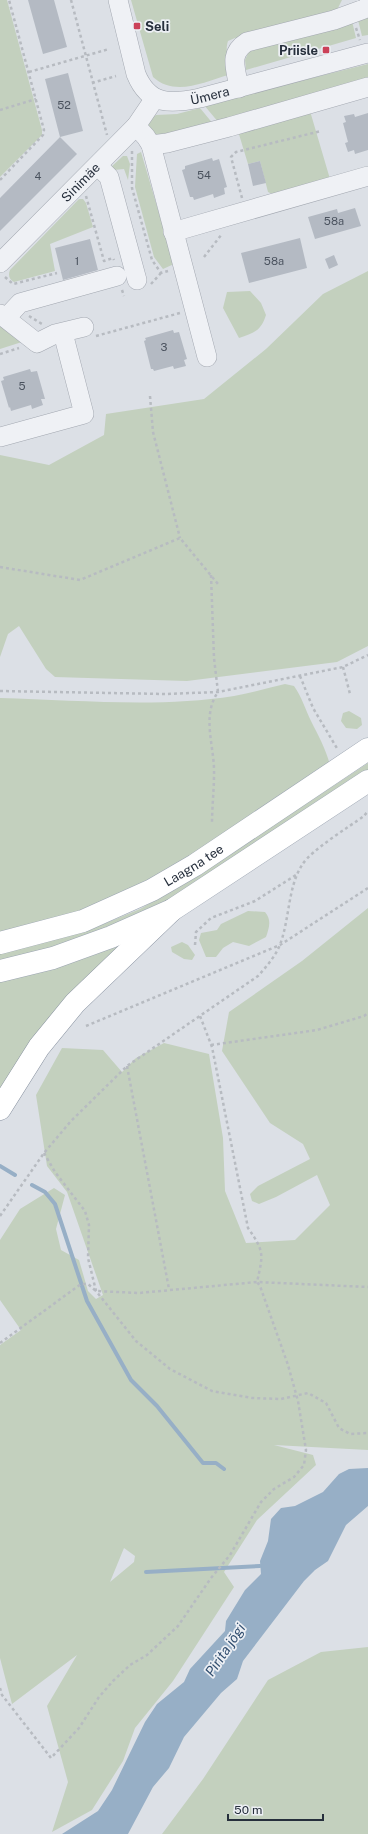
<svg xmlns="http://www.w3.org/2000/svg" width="368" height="1834" font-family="'Public Sans',sans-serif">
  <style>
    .green { fill: #c3d0be; fill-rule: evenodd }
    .water { fill: #97afc6 }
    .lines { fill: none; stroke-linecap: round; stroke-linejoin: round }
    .stream { stroke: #97afc6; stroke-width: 4 }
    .building { fill: #b4bac3 }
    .minor-casing { stroke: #a2a7b0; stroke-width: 20 }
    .major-casing { stroke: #9ca5b2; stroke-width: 23 }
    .highway-casing { stroke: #848e9d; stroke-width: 23 }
    .path { stroke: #b7bbc1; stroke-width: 2.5; stroke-dasharray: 3 3; stroke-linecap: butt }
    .minor { stroke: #eff1f5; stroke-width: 19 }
    .major { stroke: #fff; stroke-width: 22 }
    .highway { stroke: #fff; stroke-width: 22 }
    .poi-dot { fill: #cb4158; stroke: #eceff4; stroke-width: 1.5 }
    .labels { text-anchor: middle; stroke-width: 3.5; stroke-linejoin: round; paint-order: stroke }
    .number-label { font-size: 11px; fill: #4a525e }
    .poi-label { font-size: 13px; font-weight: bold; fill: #262f3c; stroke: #eceff4; text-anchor: start }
    .street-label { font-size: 13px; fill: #262f3c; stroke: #eceff4 }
    .water-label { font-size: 14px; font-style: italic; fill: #314e6f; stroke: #eceff4 }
  </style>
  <rect width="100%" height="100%" fill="#dce0e6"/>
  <path class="green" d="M0,0H7L42,130V135L0,177Z
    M131,0H342L338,8L332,14L235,38L228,41C224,53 231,63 228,75C204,82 175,97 153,77Z
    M368,16V35L362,36L358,20Z
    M352,21L356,38L246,70L245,60L249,51Z
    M368,64V83L219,123L204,105Z
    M200,108L214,125L155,141L147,128L148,121L156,115L177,114Z
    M310,111L330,179L272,194L268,192L260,161L248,164L238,131Z
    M141,152L174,264L163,269L154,257L135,187L137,154Z
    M123,156H127L130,164L128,180L124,169L114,170L110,168Z
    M79,199H83L86,203L93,227L50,244L55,271L14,282C9,279 8,275 10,270Z
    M368,271V646L337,662L187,681L55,677L46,669L19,626L8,634L0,657V455L49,465L104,435L106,414L204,399L266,349L323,294Z
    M250,291L261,303L266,315C261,331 254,333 239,338L223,308L227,292Z
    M0,323L25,341L0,349Z
    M285,684L294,686C302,697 305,709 311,721C318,735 326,749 330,765L174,868L86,911L0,932V698C76,700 159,708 234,696C251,693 268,688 285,684Z
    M349,711L361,718L362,725L357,729L346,728L341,721L343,713Z
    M368,763V770L185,892L114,930L0,965V951L65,937L106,923L140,909L203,872Z
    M368,908V1450L274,1445L313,1455L316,1465L257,1520L224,1572L234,1587L173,1681L135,1728L123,1761L92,1810L52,1832L68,1782L47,1706L77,1655L12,1704L0,1658V1345L21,1330L0,1300V1240L20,1209L54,1188L65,1195L56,1229L61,1250L79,1260L88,1291L96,1299L103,1295L67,1192L47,1166L36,1095L62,1048L103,1050L122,1072L136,1058L164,1043L209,1054L223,1138L225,1191L246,1243L295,1240L330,1205L317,1175L276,1197L259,1204L252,1201L250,1194L258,1186L310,1159L303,1144L270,1123L222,1051L229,1012L302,961ZM124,1548L135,1556L134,1562L110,1582Z
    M248,911L265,912C272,920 269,928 266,937L249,946L233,942L223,948L216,957H206L199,940L201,933L217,930L221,924Z
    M133,936L0,1093V978Z
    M182,942L188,945L195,955L192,960L184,959L172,952L171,947Z
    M368,1647V1834H162L203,1779L268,1680L321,1652Z"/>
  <path class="water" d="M368,1468V1506L346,1525L328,1561L315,1570L304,1581L243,1661L237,1679L221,1693L184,1737L169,1768L153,1787L128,1834H62L98,1811L112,1790L145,1722L157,1704L184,1682L190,1669L225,1631L226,1621L245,1590L261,1574L260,1561L268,1541L271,1519L281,1508L295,1506L323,1492L339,1474L349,1469Z"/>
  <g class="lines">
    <path class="stream" d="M0,1166L15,1175
      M32,1185L45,1192L55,1204L87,1301L131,1380L157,1406L203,1463H216L224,1469
      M146,1572L260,1566"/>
  </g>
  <path class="building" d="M28,0H54L67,47L43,54Z
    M68,73L83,131L60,137L45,79Z
    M368,113V150L355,154L354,150L348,152L345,143L348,142L343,123L346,122L344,116L354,114L355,117Z
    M60,137L77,154L0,231V198Z
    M212,158L213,161L219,159L227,187L224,188L225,194L214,198L213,194L194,200L193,197H190L182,170L185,169V166Z
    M260,161L266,183L253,186L248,164Z
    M355,208L361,226L315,239L308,217L337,209L338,213Z
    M300,238L307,268L249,283L241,253Z
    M90,239L98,270L63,280L55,248Z
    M334,255L338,265L329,269L325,259Z
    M173,330L174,333L179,332L187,359L184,360L186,366L174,369L173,366L154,371L153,369H151L144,341L146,340L145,338Z
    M30,369L31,372L37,371L45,399H41L43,405L32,409L31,405L11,411L10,407L9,408L1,381L4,380L3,377Z"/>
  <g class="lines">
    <defs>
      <g id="minor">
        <path id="s1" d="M118,0L136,74C149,106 171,104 200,98L368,53"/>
        <path d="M239,88C236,68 228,54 247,42L334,20L364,9L368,6"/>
        <path d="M136,126L146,137L151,145L207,357"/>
        <path d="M151,145L167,143L229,127L368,87"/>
        <path d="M98,166L109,177L137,280"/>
        <path d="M173,232L368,176"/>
        <path id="s2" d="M0,263L136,126L155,98"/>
        <path d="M0,314L37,343L55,334L84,327"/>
        <path d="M6,318L20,303L117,276"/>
        <path d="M0,437L84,414L63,333"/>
      </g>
      <g id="major">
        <path id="s3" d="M0,943L83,921L152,890L195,865L368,749"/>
        <path d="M0,971L53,958L111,937L172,910L368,781"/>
      </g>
      <path id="highway" d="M0,1109L39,1047L75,1003L172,910"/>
    </defs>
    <use href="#minor" class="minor-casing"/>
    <use href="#major" class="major-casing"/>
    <use href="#highway" class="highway-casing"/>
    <path class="path" d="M71,0L107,135
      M356,28L360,40
      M29,72L109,49
      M92,83L116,76
      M0,110L36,99
      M132,151V188L152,260L161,273L168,271
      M0,180L43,135L44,130L9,0
      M86,196L104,261L113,258L114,260
      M242,198L231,157L236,152L321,131
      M204,257L222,234
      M5,277L13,284L57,273
      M151,284L161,273
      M122,290L124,296
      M29,316L42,324
      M96,336L180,313
      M0,354L19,348
      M150,396L153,432L180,538
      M0,567L80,580L180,538L218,584
      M211,575L214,658L218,692C201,716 215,748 214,774C214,791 212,807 212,824
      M343,667L350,694
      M300,676L313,708L338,750
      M0,691L165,694L218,692L343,667L368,655
      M195,945L196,932L211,918L255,901L296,875
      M86,1026L280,945L368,888
      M211,1045L317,1030L364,1016L368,1013
      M127,1066L169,1289
      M44,1153L55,1172L85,1211L89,1225L88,1258L96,1291L136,1341L170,1369L212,1391L252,1398L281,1399L308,1393L326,1403L339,1428L350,1434L368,1433
      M0,1216L44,1153L71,1121L127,1066L258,976C266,967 274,958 279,947C290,921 287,889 302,865C311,850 349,827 364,816L368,811
      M0,1343L81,1284H88L96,1291L139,1293L257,1282L368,1287
      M0,1688L2,1695L51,1758L79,1728L99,1697L113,1681L130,1665L147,1655L178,1626L211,1578L230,1555L261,1502L274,1489L294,1477L304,1465L306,1450L298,1401L288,1365L260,1286L257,1282C263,1255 265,1252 248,1228L212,1047L200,1016"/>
    <use href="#minor" class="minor"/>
    <use href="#major" class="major"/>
    <use href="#highway" class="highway"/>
  </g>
  <g class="poi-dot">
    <rect x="133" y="22" width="8" height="8" rx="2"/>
    <rect x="322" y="46" width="8" height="8" rx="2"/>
  </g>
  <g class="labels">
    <g class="number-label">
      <text x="64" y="109">52</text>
      <text x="204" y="179">54</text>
      <text x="38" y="180">4</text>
      <text x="334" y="225">58a</text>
      <text x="77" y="265">1</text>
      <text x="274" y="265">58a</text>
      <text x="164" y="351">3</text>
      <text x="22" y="390">5</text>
    </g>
    <g class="poi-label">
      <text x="145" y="31">Seli</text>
      <text x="318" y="55" text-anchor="end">Priisle</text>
    </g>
    <g class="street-label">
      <text dy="5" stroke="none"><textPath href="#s1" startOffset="163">Ümera</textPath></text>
      <text dy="5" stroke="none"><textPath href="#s2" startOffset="114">Sinimäe</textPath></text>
      <text dy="5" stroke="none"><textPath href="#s3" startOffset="210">Laagna tee</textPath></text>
    </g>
    <g class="water-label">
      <text transform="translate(225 1650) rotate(-56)" y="5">Pirita jõgi</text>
    </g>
  </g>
  <path d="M228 1814v6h95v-6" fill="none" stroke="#262f3c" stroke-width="2"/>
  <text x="234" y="1814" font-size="12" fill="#262f3c" stroke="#eceff4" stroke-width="3" paint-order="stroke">50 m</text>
</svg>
